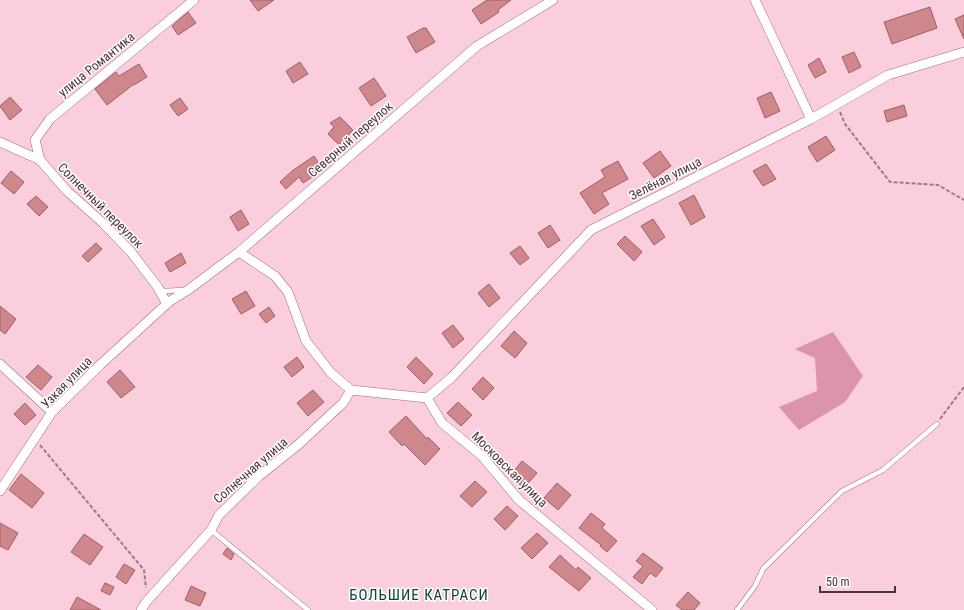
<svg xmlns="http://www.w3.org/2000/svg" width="964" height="610" font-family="'Roboto Condensed',sans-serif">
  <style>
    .water { fill: #db93ae }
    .building { fill: #ce878b; stroke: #a25f64 }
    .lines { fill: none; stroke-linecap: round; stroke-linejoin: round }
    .service-casing { stroke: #ab6a83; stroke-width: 5.5 }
    .minor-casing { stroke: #ab6a83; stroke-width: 10 }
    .path { stroke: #9d7986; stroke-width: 2; stroke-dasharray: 4 2; stroke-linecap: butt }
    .service { stroke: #fff; stroke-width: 4.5 }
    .minor { stroke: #fff; stroke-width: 9 }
    .labels { text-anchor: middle; stroke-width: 3; stroke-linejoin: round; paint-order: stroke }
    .street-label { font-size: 13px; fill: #4d313c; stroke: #fdfdfd }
    .quarter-label { font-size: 15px; letter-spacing: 1px; fill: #0c4539; stroke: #fdfdfd }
  </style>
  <rect width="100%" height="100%" fill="#facedd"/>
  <path class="water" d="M833,332L863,376L845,402L799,430L779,407L817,391L815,358L795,349Z"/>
  <path class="building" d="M250,0H274L258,11Z
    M487,0H511L498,10L499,12L481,24L472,10Z
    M930,7L937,28L892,44L884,22Z
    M188,12L196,23L178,35L172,26Z
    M964,15V39L955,19Z
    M423,28H426L435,42L416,53L407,37Z
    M854,52L861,67L849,73L842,57Z
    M819,58L826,72L815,78L808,65Z
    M300,62L308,74L293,83L286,71Z
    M139,64L147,77L134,85V84L107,105L95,89L116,72L119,76Z
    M374,78L386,96L371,106L359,88Z
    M771,92L780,111L765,118L757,98Z
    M10,97L22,110L10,120L0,106Z
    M180,98L188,109L178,116L170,105Z
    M904,105L907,116L887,122L884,111Z
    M340,117L353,130L339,145L328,134L334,127L330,123Z
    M826,136L835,150L817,162L808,147Z
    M660,151L671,166L654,178L643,163Z
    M314,156L323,170L303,183L299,177L286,189L280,182L292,171Z
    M618,161L628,179L602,193L609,204L594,214L580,193L605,177L601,170Z
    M766,164L776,179L763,186L753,171Z
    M11,171L24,182L14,194L1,183Z
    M694,195L705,217L691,225L679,203Z
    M36,196L48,207L39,216L27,204Z
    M241,210L249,224L238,231L230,217Z
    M653,219L665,237L654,245L641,226Z
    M550,225L560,240L548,248L538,233Z
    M625,236L642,252L634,261L617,244Z
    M96,243L102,249L88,262L82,256Z
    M520,246L529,258L520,265L510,253Z
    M181,253L186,263L170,272L165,263Z
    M489,284L500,298L489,307L478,293Z
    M246,291L255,306L241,314L232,299Z
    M0,306L16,319L5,334L0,330Z
    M269,307L275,316L266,323L259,314Z
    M453,325L464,339L453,348L442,333Z
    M514,331L527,343L515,358L501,346Z
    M297,357L304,367L292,377L284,367Z
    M416,357L433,374L424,384L407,367Z
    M38,365L52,377L41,390L26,377Z
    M120,370L135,387L121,398L107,382Z
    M483,377L494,388L483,400L472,389Z
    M313,390L324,402L308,416L297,403Z
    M458,402L472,415L461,426L447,413Z
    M25,403L36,415L25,425L14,414Z
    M406,416L427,439L428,437L440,449L425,465L404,444L402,446L389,432Z
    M522,461L537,473L524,488L510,476Z
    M21,474L44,493L32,508L9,490Z
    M475,481L487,492L472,507L460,496Z
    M557,483L571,495L558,510L544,498Z
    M507,506L518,516L505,530L494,519Z
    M591,513L605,524L602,528L617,541L607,552L600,546L601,545L579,528Z
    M0,523L18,533L8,550L0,546Z
    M537,533L548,543L532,559L521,548Z
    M84,534L103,547L90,565L71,552Z
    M227,548L234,554L231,560L223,554Z
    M643,553L663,568L656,577L650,573L642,584L633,577L643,566L636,561Z
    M560,555L576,570L578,567L591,578L579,591L549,567Z
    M124,564L135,570L126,584L116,577Z
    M105,583L114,587L110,595L101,591Z
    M191,586L206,593L200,606L185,600Z
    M688,592L700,603L694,610H682L676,605Z
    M77,597L101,610H70Z"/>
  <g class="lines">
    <defs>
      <path id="service" d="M160,288L164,291L183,290
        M211,530L308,610
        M737,610L755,586L763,569L842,491L883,470L937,424"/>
      <path id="minor" d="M755,0L811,119
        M0,142L40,160L67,191L103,223L131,252L157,286L167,304
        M40,160L35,140L50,119L194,0
        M239,252L275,276L288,292L306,341L331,373L351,390L427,398L442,423L482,456L519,500L652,610
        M0,364L52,412
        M427,398L452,377L591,230L811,119L888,75L964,52
        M0,491L52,412L101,364L170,301L188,290L239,252L477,46L553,0
        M141,610L147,601L211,530L219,515L259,476L299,444L343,403L351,390"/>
    </defs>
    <use href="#service" class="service-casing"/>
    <use href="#minor" class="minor-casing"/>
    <path class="path" d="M840,112L845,124L890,182L938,185L964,200
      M940,419L964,387
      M40,445L144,570L146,588"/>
    <use href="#service" class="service"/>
    <use href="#minor" class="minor"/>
  </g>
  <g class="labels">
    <g class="street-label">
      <text transform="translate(96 64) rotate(-39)" y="5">улица Романтика</text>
      <text transform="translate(350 139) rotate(-41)" y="5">Северный переулок</text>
      <text transform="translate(665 178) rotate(-27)" y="5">Зелёная улица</text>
      <text transform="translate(101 205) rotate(45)" y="5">Солнечный переулок</text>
      <text transform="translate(66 382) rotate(-46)" y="5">Узкая улица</text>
      <text transform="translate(510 469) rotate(45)" y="5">Московская улица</text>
      <text transform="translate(250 470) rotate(-41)" y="5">Солнечная улица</text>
    </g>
    <g class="quarter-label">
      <text x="419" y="600">БОЛЬШИЕ КАТРАСИ</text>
    </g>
  </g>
  <path d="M820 586v6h75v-6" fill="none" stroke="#4d313c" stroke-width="2"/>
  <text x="826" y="586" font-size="12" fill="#4d313c" stroke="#fdfdfd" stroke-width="3" paint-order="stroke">50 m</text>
</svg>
